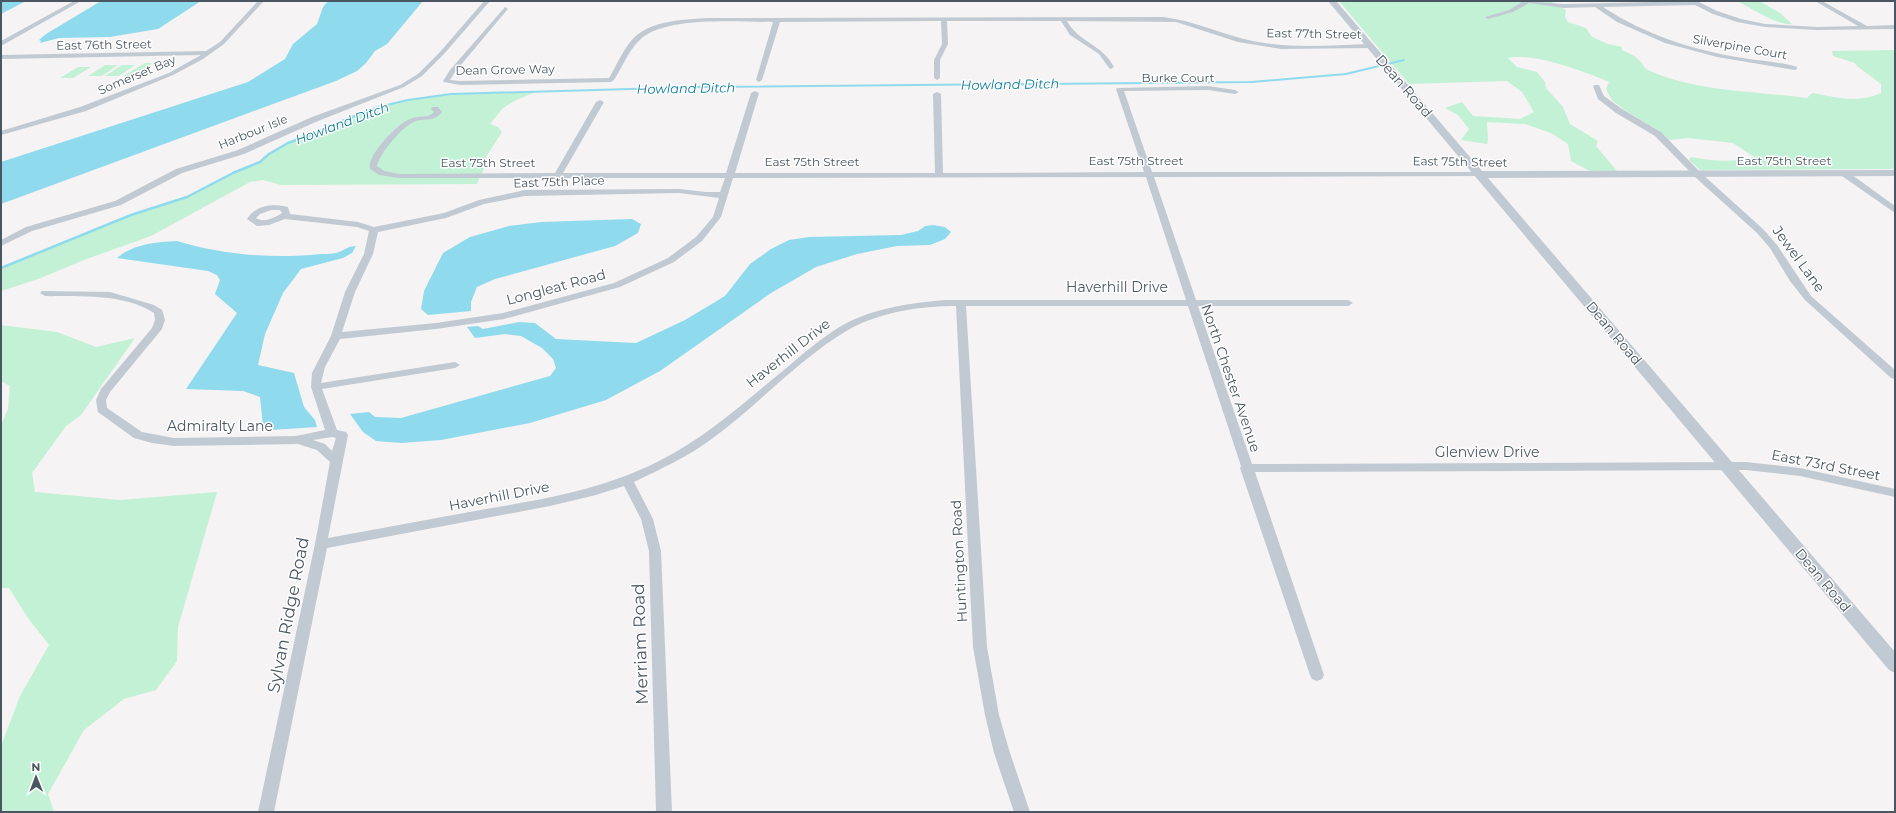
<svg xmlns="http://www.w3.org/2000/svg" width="1896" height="813" font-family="Montserrat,sans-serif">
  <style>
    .green { fill: #c3f1d5 }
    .water { fill: #90daee }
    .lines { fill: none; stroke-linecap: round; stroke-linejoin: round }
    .stream-far1 { stroke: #90daee; stroke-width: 2 }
    .stream { stroke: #90daee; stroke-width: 2.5 }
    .minor { fill: #c1cad2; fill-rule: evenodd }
    .tertiary { fill: #c1cad2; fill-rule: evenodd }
    .labels { text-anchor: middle; stroke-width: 3; stroke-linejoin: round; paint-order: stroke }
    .far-street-label { font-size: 12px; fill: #4a5661; stroke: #fff }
    .far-water-label { font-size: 13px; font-style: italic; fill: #0c7c9b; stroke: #fff }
    .street-label { font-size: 14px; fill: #4a5661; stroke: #fff }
    .near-street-label { font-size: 17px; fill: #4a5661; stroke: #fff }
  </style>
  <rect width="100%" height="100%" fill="#f5f3f3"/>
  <path class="green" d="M1339,1H1550L1566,10L1565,17L1568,22L1586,28L1592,37L1608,44L1622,47V50C1628,53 1636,56 1640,61C1643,64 1644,68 1648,70C1696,92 1756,91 1807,98L1812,93C1836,97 1858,104 1881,93V84L1857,66L1855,63L1833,56L1832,51L1895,50V169L1700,170L1689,160L1691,157C1712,161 1733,163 1754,157L1733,143L1688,138L1669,140L1658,130L1623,109L1612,100L1606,89L1609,82C1586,72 1532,52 1508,58L1517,67L1537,72L1545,82L1546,88L1563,107L1570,124L1598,141L1596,146L1617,171H1590L1571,161L1568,144L1551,133L1525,124L1487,122L1488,141L1487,144L1461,140L1469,129L1458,115L1445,108L1462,102L1473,116L1520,119L1534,112L1522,92L1507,81L1409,84Z
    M1737,1H1759L1780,13L1792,24C1780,27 1749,7 1737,1Z
    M145,63H152L150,65H152L136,76L123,78L125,77L123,76Z
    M105,65H118L102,76H88Z
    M122,65H135L119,76H105Z
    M78,67H91L73,78H60Z
    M538,91L516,100L503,108L490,124L498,127L502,132L486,157V164L477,184L281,185L263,180L250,182L151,236L84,260L38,279L1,291V268L131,215L187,197L233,173L260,162L269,154L288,143L312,135L331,125L378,107L408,100L451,94Z
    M1,325L57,332L96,347L135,338L81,415L66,426L32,473L35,492L120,500L217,492L178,627L177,661L156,690L124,699L84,730L48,794L54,812H1V746L20,696L49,645L28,618L9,588H1V425L8,409L10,386L1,381Z"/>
  <path class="water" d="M1,1H26L1,14Z
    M101,1H201L158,29L110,37L59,38L40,43L41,41L39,40L46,34Z
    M328,1H423L387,44L375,51L366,63L357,71L336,81L1,204V162L248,82L285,59L293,44L317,24L323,7Z
    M632,219L641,224L638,233L615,246L495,279L477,287L471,302V311L428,315L421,309L424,291L443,253L470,237L509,226L541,222Z
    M933,225L945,227L951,232L945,239L930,245L897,246L857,254L816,267L771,293L660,371L606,400L530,423L441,440L401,443L376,441L363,432L350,414L369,412L375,417L401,418L550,376L556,368L553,359L542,348L521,336L505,334L475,338L467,327L478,326L483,329L519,322L535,323L556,339L636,343L685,320L725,296L750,264L771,249L789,240L809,237L901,235L918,231L925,226Z
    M177,241C223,255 274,259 321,254C327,254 334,254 339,252C346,249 349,246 356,246L352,253L343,258L301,269L283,293L265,334L258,365L294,373L304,407L315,420L317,427L271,430L263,426L260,397L243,391L186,389L237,313L215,294L220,280L217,275L208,271L117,258C133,244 156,242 177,241Z"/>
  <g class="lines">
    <path class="stream-far1" d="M311,135L331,125L378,107L408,100L451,94L700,87L1252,82L1346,74L1404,60"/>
    <path class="stream" d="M1,268L131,215L187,197L233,173L260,162L269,154L288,143L313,134"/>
    <path class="minor" d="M74,1H81L1,46V41Z
      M258,1H264L224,44L203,59L173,75L86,111L1,135V131L80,107L169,73L201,55L1,59V55L206,51L220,42Z
      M484,1H490L444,54L422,76L404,87L318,121L244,154L182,173L121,205L32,231L1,246V240L26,227L115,201L176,169L238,150L312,117L400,85L418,74L440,52Z
      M1521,1L1564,4L1697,1L1717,11L1741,19L1765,24L1817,27L1858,26L1815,1H1822L1867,26L1895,25V29L1817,30L1765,27L1737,22L1713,14L1695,5L1603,7C1646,35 1692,50 1743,58C1761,61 1780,62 1797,67V69L1795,70L1717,57L1665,43L1617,22L1595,7L1564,8L1529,3L1513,12L1488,19L1485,17L1509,10L1522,2Z
      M505,7L508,9L507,10L455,72L450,80L460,81L609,78C616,66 622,52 631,41C649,20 682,20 707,18L1164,17C1195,21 1223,35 1253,41C1292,49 1331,45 1370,44L1373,46L1370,48L1281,49L1238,42L1176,22L1067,21C1078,42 1102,44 1114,67L1111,69L1109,68L1099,54L1070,35L1061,21H947L948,44L940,60V78L937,80L934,78V60L942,44L941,21L780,22L762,80L759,82L756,80L773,22C739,22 671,16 643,37C630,47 623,66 614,80L611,82L460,85L444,82L443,81L450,70Z
      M1595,85H1599L1604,96L1622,109L1661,132L1701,173L1763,229L1777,245L1811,296L1895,370V379L1891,378L1805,300L1790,281L1770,248L1757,233L1695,177L1655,136L1616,113L1598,99L1593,86Z
      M1208,86L1235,90L1239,92L1235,94L1208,90L1124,91L1152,172H1480L1484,174L1480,176L1154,177L1196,300H1348L1353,303L1348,306H1198L1252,464L1746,462L1800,468L1895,489V497L1800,476L1746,470L1255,472L1324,675L1322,679L1317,681L1312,679L1310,675L1240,468L1241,466L1188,306H966L987,647L999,715L1010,753L1030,812H1014L994,753L985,715L973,647L956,306C920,306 880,312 848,330C800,358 758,405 713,438C689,456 661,469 634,482L653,519L661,551L672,812H656L649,551L641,519L624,486L596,495L550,506L327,548L274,812H258L315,544L330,462L317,450L298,444L174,446L152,443L134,438L98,412L96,400L101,389L152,328L155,320L154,313C123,293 81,297 45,296L40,293L42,291L110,292L154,305L162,310L165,320L162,329L110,392L106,400L107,408L142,432L174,438L296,436L325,430L311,387L312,373L331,336L345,292L364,254L369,231L357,227L285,219L269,225L257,226L247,219C256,205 272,203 288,207L290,214L358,222L374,227L444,213L479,200L525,190L679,189L706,192H720L725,178H399L379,175L370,169C366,156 398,123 410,119C418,115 428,119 434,112L431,109L432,107H438L442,112C434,122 427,118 416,121C403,125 380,153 377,166L384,171L399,174L555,173L596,102L600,100L604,102L563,173H726L751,93L755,91L759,93L735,173H935L933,94L937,92L941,94L943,173L1144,172L1116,89L1118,88ZM1146,177L1186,300H946C910,303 873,308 841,326C823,337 806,351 790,365C748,399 707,437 659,461C604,489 545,499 486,509C433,519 381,528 328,538L348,435L346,432L337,430L322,389L455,368L460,365L455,362L321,383L325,367L340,339L436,329L504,319L620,287L674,262L702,241L721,217L733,178ZM679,193L719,198L713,217L696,237L668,258L614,283L503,313L436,323L342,332L355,292L373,254L378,232L446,218L484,204L525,196ZM271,210H280L282,213C275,218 263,223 256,218L260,214ZM332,437L336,438L332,451L325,444L313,440Z
      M1842,172H1848L1895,206V213L1842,176Z"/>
    <path class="tertiary" d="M1328,1H1336L1482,171L1895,170V176L1488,178L1895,652V673L1889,670Z"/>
  </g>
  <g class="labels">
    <g class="far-street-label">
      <text transform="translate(1314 34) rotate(1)" y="4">East 77th Street</text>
      <text transform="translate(104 45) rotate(-1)" y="4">East 76th Street</text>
      <text transform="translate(1740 47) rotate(10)" y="4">Silverpine Court</text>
      <text transform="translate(505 70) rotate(-1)" y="4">Dean Grove Way</text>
      <text transform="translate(137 75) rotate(-23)" y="4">Somerset Bay</text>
      <text x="1178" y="82">Burke Court</text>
      <text transform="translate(253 132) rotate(-22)" y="4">Harbour Isle</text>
      <text x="1136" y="165">East 75th Street</text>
      <text x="1784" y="165">East 75th Street</text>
      <text x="812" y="166">East 75th Street</text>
      <text transform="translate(1460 162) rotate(1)" y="4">East 75th Street</text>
      <text x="488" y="167">East 75th Street</text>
      <text transform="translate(559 182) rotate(-2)" y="4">East 75th Place</text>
    </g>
    <g class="far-water-label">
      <text transform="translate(1010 84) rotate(-1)" y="5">Howland Ditch</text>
      <text transform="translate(686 88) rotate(-1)" y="5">Howland Ditch</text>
      <text transform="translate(342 123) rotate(-20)" y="5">Howland Ditch</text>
    </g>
    <g class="street-label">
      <text transform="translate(1404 86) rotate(49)" y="5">Dean Road</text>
      <text transform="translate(1799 259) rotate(54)" y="5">Jewel Lane</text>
      <text transform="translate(556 287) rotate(-15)" y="5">Longleat Road</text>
      <text x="1117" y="292">Haverhill Drive</text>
      <text transform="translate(1614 333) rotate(50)" y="5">Dean Road</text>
      <text transform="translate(788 353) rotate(-38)" y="5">Haverhill Drive</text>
      <text transform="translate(1231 378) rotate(71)" y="5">North Chester Avenue</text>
      <text x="220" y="431">Admiralty Lane</text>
      <text x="1487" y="457">Glenview Drive</text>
      <text transform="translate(1826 465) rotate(11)" y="5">East 73rd Street</text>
      <text transform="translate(499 496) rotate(-11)" y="5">Haverhill Drive</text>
      <text transform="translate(959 561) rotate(-93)" y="5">Huntington Road</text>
      <text transform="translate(1823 580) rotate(50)" y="5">Dean Road</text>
    </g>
    <g class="near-street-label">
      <text transform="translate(288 615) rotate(-79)" y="6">Sylvan Ridge Road</text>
      <text transform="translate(640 644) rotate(-92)" y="6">Merriam Road</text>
    </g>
  </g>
  <rect width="1896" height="813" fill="none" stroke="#4a5661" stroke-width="4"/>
  <g transform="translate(36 777) rotate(359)" stroke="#ffffff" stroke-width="3" paint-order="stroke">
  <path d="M0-3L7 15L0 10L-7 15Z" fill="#4a5661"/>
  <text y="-6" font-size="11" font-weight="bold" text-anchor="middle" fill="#4a5661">N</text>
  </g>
</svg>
